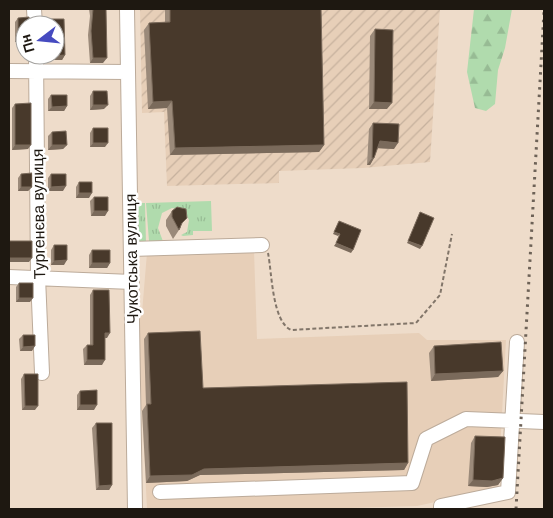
<svg xmlns="http://www.w3.org/2000/svg" width="553" height="518" font-family="Arial,sans-serif">
  <style>
    .built { fill: #e7cfb8 }
    .industrial { fill: url(#industrial-furrows) }
    .grass { fill: url(#grass-tufts) }
    .forest { fill: url(#forest-firs) }
    .lines { fill: none; stroke-linecap: round; stroke-linejoin: round }
    .minor-casing { stroke: #bcab9a; stroke-width: 16 }
    .path { stroke: #817569; stroke-width: 2; stroke-dasharray: 4 2.5; stroke-linecap: butt }
    .minor { stroke: #fff; stroke-width: 14 }
    .rail { stroke: #6d6257; stroke-width: 3; stroke-dasharray: 2.5 5; stroke-linecap: butt }
    .wall { fill: #9b8a7a }
    .shaded-wall { fill: #7a6a5b }
    .building { fill: #48392b; stroke: #7a6a5b }
    .labels { text-anchor: middle; stroke-width: 5; stroke-linejoin: round; paint-order: stroke }
    .street-label { font-size: 16px; fill: #1e1811; stroke: #fff }
  </style>
  <defs>
    <pattern id="industrial-furrows" width="10" height="10" patternUnits="userSpaceOnUse" patternTransform="scale(1.25)"><rect width="10" height="10" fill="#e7cfb8"/><path d="M-1 1l2-2M0 10L10 0M9 11l2-2" fill="none" stroke="#c6b19d"/></pattern>
    <pattern id="grass-tufts" width="24" height="20" patternUnits="userSpaceOnUse" patternTransform="scale(1.25)"><rect width="24" height="20" fill="#b0dbad"/><path d="M3 7l-1-3M5 7V3M7 7l1-3M15 17l-1-3M17 17v-4M19 17l1-3" fill="none" stroke="#97bb94"/></pattern>
    <pattern id="forest-firs" width="22" height="20" patternUnits="userSpaceOnUse" patternTransform="scale(1.25)"><rect width="22" height="20" fill="#b0dbad"/><path d="M5 1l3.5 6h-7zM16 11l3.5 6h-7z" fill="#97bb94"/></pattern>
  </defs>
  <rect width="100%" height="100%" fill="#eedcca"/>
  <path class="built" d="M254,251L257,339L419,333L427,340H506L498,488L417,506L315,509H147L142,411H136V321L142,313L147,253Z"/>
  <path class="industrial" d="M140,9H440L430,162L363,168L279,171V183L167,186L164,112L142,113Z"/>
  <path class="grass" d="M211,201L212,231H193V235L183,236L181,235L187,232L189,220L184,210L172,208L162,213L158,228L164,244H148L149,241L146,203Z
    M137,203H145L146,243H134Z"/>
  <path class="forest" d="M474,9H512L505,48L498,70L495,104L486,111L475,108L467,72Z"/>
  <g class="lines">
    <defs>
      <path id="minor" d="M34,9L35,25
        M127,9L135,509
        M36,55L38,277L42,373
        M9,71L127,72
        M131,249L262,245
        M9,277L132,282
        M160,492L412,483L426,439L466,419L544,422
        M441,509V506L508,492L517,342"/>
    </defs>
    <use href="#minor" class="minor-casing"/>
    <path class="path" d="M268,253C272,273 272,321 291,330L416,323L440,295L452,234"/>
    <use href="#minor" class="minor"/>
    <path class="rail" d="M516,509L544,11"/>
  </g>
  <path class="wall" d="M89,9H106L103,63H90L88,35L90,16Z
    M165,9H321L324,145L319,152L170,155L167,108L148,109L144,30L149,23L165,22Z
    M18,18L25,42H15V22Z
    M49,19H64L65,55L62,60H48L47,55H55V25H46Z
    M375,29L387,109H369L370,36Z
    M93,91L104,109L90,110V96Z
    M51,95L67,106L64,111H48V99Z
    M15,104L28,149L12,150V108Z
    M373,123L394,149L377,148L374,158L370,165H367L369,129Z
    M93,128L105,147H90V133Z
    M52,132L67,145L63,149L48,150V136Z
    M21,174L32,187L28,191H18V178Z
    M51,174L63,191H48V178Z
    M79,182L89,198H76V187Z
    M94,197L105,216H91L90,201Z
    M172,211L181,227L173,239L166,226V220Z
    M54,245L64,265H51V250Z
    M92,250L110,263L107,268H89V255Z
    M19,283L30,302H16V287Z
    M93,290L107,338H105L102,365H84L83,349L87,345H90V295Z
    M148,333L203,388L408,463L404,470L200,475L187,481L146,483L142,411L146,405L144,339Z
    M23,335L32,351H20L19,339Z
    M434,346L503,371L498,377L431,381L429,353Z
    M24,374L35,410H22L21,379Z
    M80,391L94,410H77V395Z
    M96,423L112,485L109,490H96L92,428Z
    M475,436L503,478L498,485L487,487L468,486L471,443Z"/>
  <path class="shaded-wall" d="M18,37H25V42H15Z
    M65,55L62,60H48L51,56Z
    M93,58H107L103,63H90Z
    M172,101L167,108L148,109L153,102Z
    M374,102L392,103L387,109H369Z
    M93,105H108L104,109L90,110Z
    M67,106L64,111H48L52,107Z
    M380,141L398,143L394,149L375,148Z
    M93,143H108L105,147H90Z
    M15,145H31L28,149L12,150Z
    M52,145H67L63,149L48,150Z
    M324,145L319,152L170,155L175,148Z
    M372,158H374L370,165H367Z
    M66,186L63,191H48L51,187Z
    M21,187H32L28,191H18Z
    M79,193H92L89,198H76Z
    M94,211H108L105,216H91Z
    M334,232L340,234L338,236L333,234Z
    M408,241L422,246L420,249L407,243Z
    M336,243L353,250L351,253L334,246Z
    M9,258H32L29,262H9Z
    M67,260L64,265H51L54,261Z
    M92,263H110L107,268H89Z
    M19,298H33L30,302H16Z
    M105,333H110L107,338H102Z
    M35,346L32,351H20L23,347Z
    M87,360H105L102,365H84Z
    M503,371L498,377L431,381L435,374Z
    M80,405H97L94,410H77Z
    M25,406H38L35,410H22Z
    M408,463L404,470L200,475L187,481L146,483L150,476L204,469Z
    M503,478L498,485L487,487L468,486L473,480Z
    M112,485L109,490H96L99,486Z"/>
  <path class="building" d="M93,9H106L107,58H93L91,31Z
    M170,9H321L324,145L175,148L172,101L153,102L149,23L170,22Z
    M29,17L30,25H25V37H18V18Z
    M49,19H64L65,55L51,56L55,55V25H49Z
    M375,29L393,30L392,103L374,102Z
    M93,91H107L108,105H93Z
    M51,95H67V106L52,107Z
    M31,103V145H15V104Z
    M373,123L399,124L398,143L380,141L374,158H372Z
    M93,128H108V143H93Z
    M66,131L67,145H52V132Z
    M32,173V187H21V174Z
    M51,174H66V186L51,187Z
    M79,182H92V193H79Z
    M94,197H108V211H94Z
    M177,207L186,209L187,218L182,223L179,230L172,217V211Z
    M420,212L434,218L422,246L408,241Z
    M339,221L361,230L353,250L336,243L340,234L334,232Z
    M9,241H32V258H9Z
    M54,245H67V260L54,261Z
    M92,250H110V263H92Z
    M19,283H33V298H19Z
    M93,290H109L110,333H105V360H87V345H93Z
    M200,331L203,388L407,382L408,463L204,469L192,475L150,476L147,404H151L148,333Z
    M23,335H35V346L23,347Z
    M501,342L503,371L435,374L434,346Z
    M24,374H38V406H25Z
    M97,390V405H80V391Z
    M96,423H112V485L99,486Z
    M475,436L505,437L503,478L492,481L473,480Z"/>
  <g class="labels">
    <g class="street-label">
      <text transform="translate(38 214) rotate(-91)" y="6">Тургенєва вулиця</text>
      <text transform="translate(131 259) rotate(-91)" y="6">Чукотська вулиця</text>
    </g>
  </g>
  <rect width="553" height="518" fill="none" stroke="#1e1811" stroke-width="20"/>
  <g transform="translate(40 40) rotate(254)"><circle r="24" fill="#ffffff" stroke="#a5a3a0"/>
  <path d="M0-4L9 19L0 12L-9 19Z" fill="#464bc0"/>
  <text y="-8" font-size="14" font-weight="bold" text-anchor="middle" fill="#1e1811">Пн</text>
  </g>
</svg>
